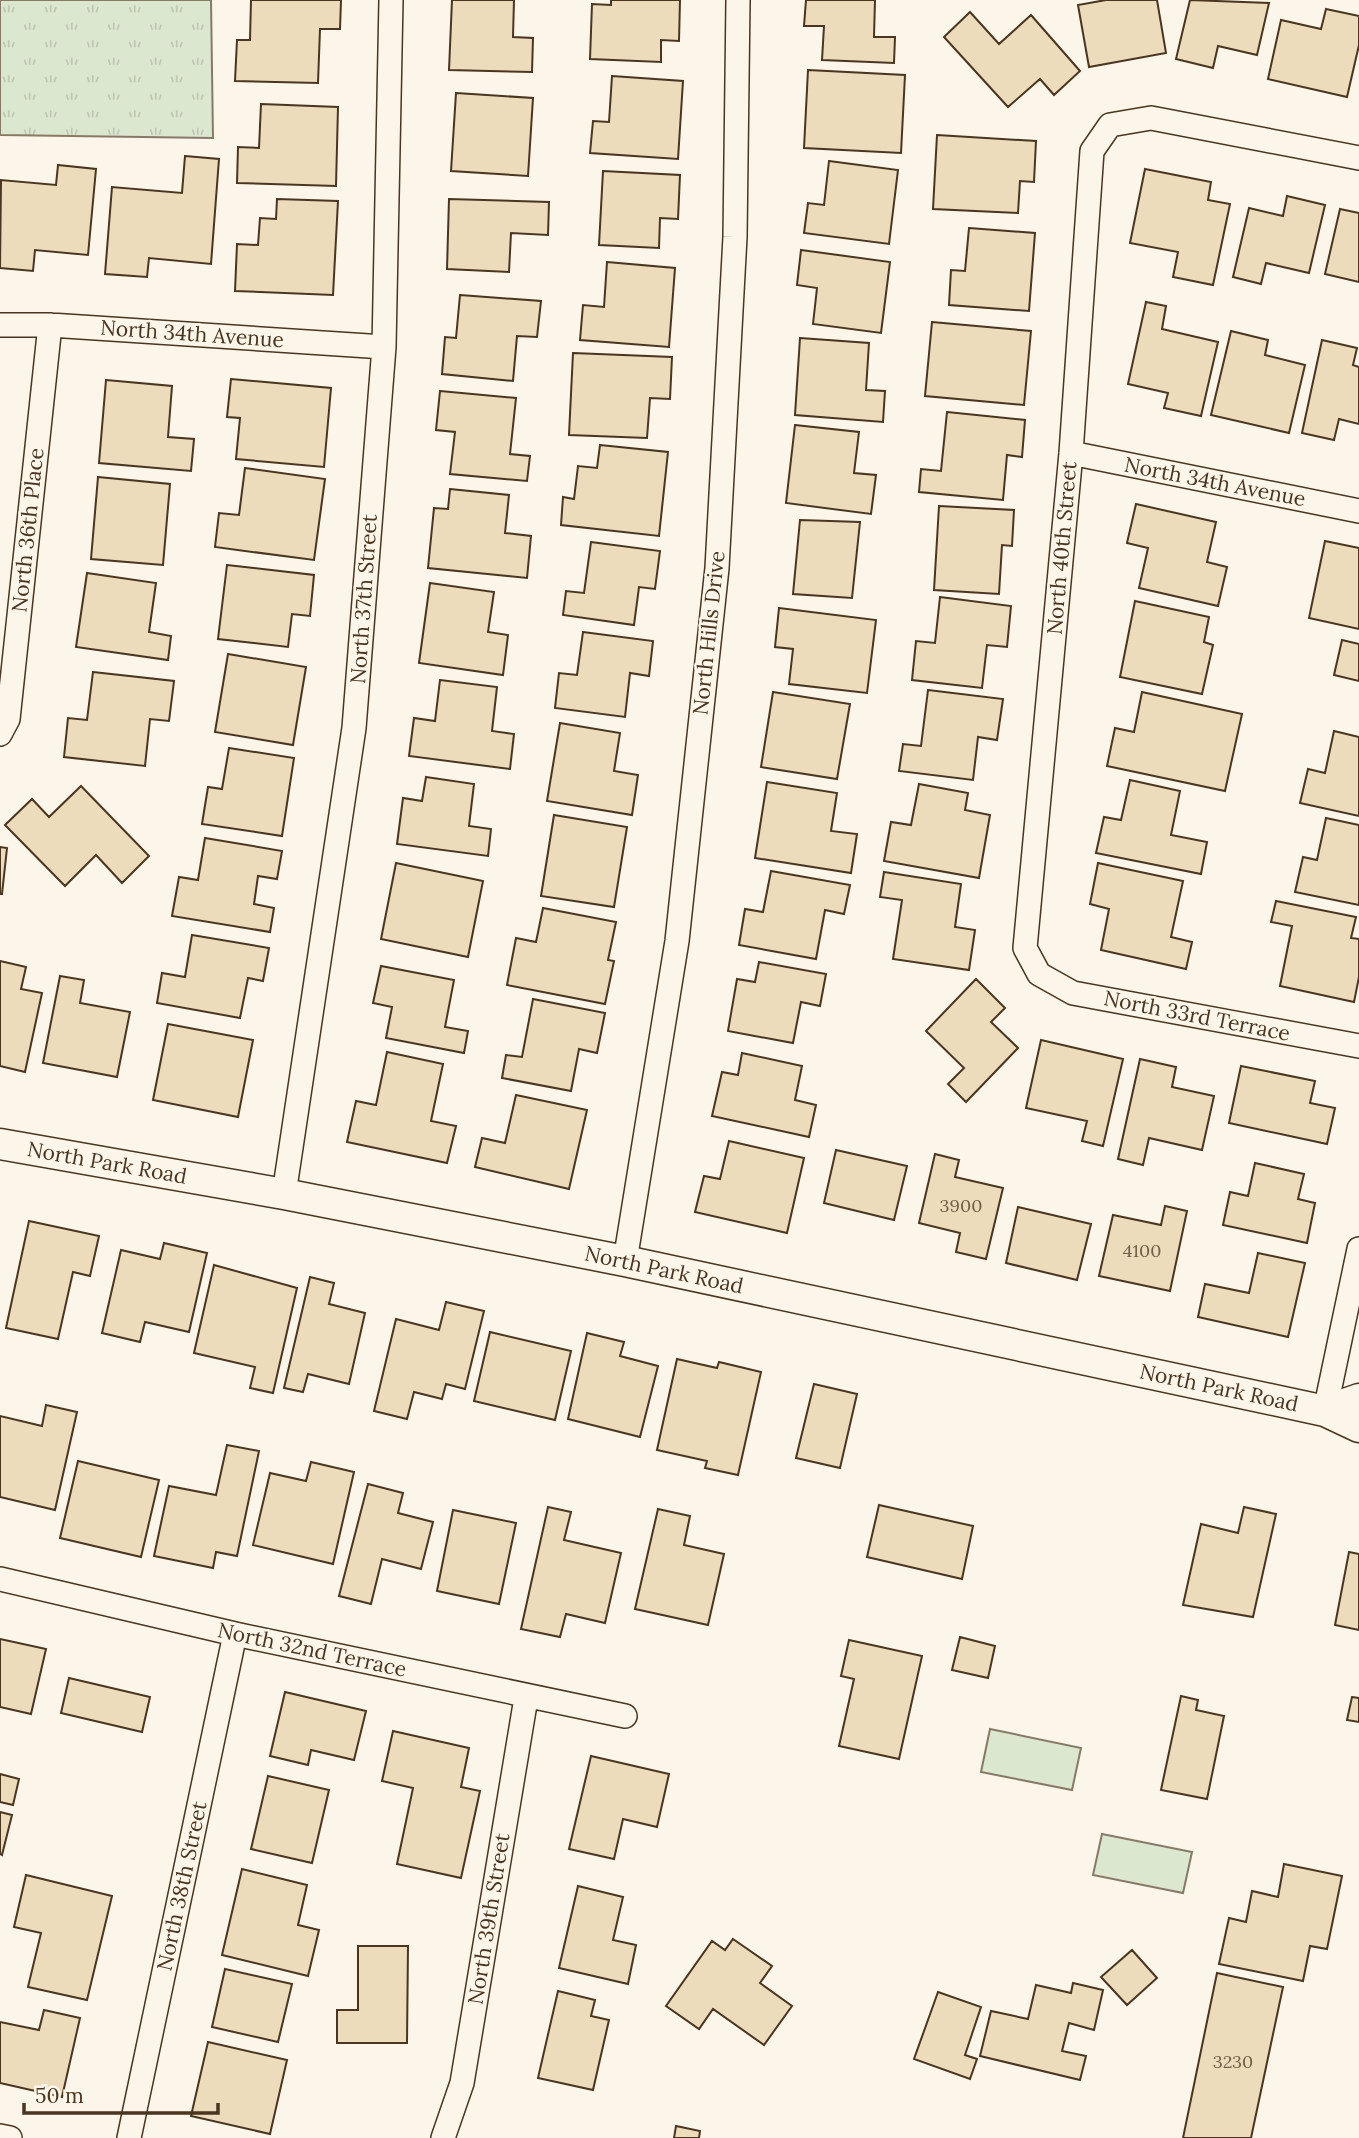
<svg xmlns="http://www.w3.org/2000/svg" width="1359" height="2138" font-family="Lora,serif">
  <style>
    .grass { fill: url(#grass-tufts); stroke: #887966; stroke-width: 2 }
    .pitch { fill: #dce7d0; stroke: #887966; stroke-width: 2 }
    .building { fill: #ecdcbc; stroke: #4a3520; stroke-width: 2 }
    .lines { fill: none; stroke-linecap: round; stroke-linejoin: round }
    .minor-casing { stroke: #4a3520; stroke-width: 26 }
    .tertiary-casing { stroke: #4a3520; stroke-width: 33 }
    .minor { stroke: #fbf6e9; stroke-width: 23 }
    .tertiary { stroke: #fbf6e9; stroke-width: 30 }
    .labels { text-anchor: middle; stroke-width: 5; stroke-linejoin: round; paint-order: stroke }
    .number-label { font-size: 18px; fill: #725f47 }
    .street-label { font-size: 21px; fill: #4a3520; stroke: #fbf6e9 }
  </style>
  <defs>
    <pattern id="grass-tufts" width="24" height="20" patternUnits="userSpaceOnUse" patternTransform="scale(1.75)"><rect width="24" height="20" fill="#dce7d0"/><path d="M3 7l-1-3M5 7V3M7 7l1-3M15 17l-1-3M17 17v-4M19 17l1-3" fill="none" stroke="#bec7b2"/></pattern>
  </defs>
  <rect width="100%" height="100%" fill="#fbf6e9"/>
  <path class="grass" d="M0,0H211L213,138L0,135Z"/>
  <path class="pitch" d="M990,1729L1081,1748L1072,1790L981,1772Z
    M1102,1834L1192,1852L1183,1893L1093,1875Z"/>
  <path class="building" d="M251,0H341L340,29H320L318,83L235,81L237,40H250Z
    M452,0H514L513,37L533,38L532,72L449,70Z
    M611,0H680L679,41L661,40V62L590,59L592,4L611,5Z
    M806,0H875L874,37H895L894,63L822,60L824,26H804Z
    M1106,0H1157L1166,53L1089,67L1078,5Z
    M1190,0L1269,3L1257,55L1218,46L1213,68L1176,59Z
    M1326,9L1359,16V45L1347,97L1268,79L1281,20L1321,29Z
    M970,12L999,44L1031,15L1080,71L1054,95L1040,79L1008,107L944,37Z
    M808,70L905,75L901,153L804,148Z
    M612,76L683,81L678,159L590,153L593,121L609,122Z
    M456,93L533,98L528,176L451,171Z
    M261,104L338,107L336,186L237,183L238,147L259,148Z
    M937,135L1036,141L1034,182L1020,181L1018,213L933,209Z
    M185,156L219,159L211,264L149,258L147,277L105,274L112,187L182,193Z
    M829,161L898,170L889,244L804,233L808,203L824,205Z
    M58,165L96,169L88,255L35,250L33,271L0,268L1,180L56,185Z
    M1145,169L1211,182L1208,200L1230,204L1213,285L1173,277L1178,252L1130,243Z
    M603,171L680,175L678,219L660,218L659,248L599,245Z
    M1287,196L1325,205L1309,273L1266,263L1261,284L1233,277L1249,208L1283,216Z
    M277,199L338,201L333,295L235,291L237,244L258,245L260,218L276,219Z
    M449,199L549,202L548,235L511,233L509,272L447,269Z
    M1340,209L1359,213V282L1325,274Z
    M969,228L1035,233L1029,311L949,305L951,270L965,271Z
    M801,250L890,262L881,333L813,324L817,288L797,285Z
    M607,262L675,268L669,347L580,340L583,305L604,307Z
    M460,295L541,301L537,337L517,336L513,381L442,374L445,337L456,338Z
    M1146,302L1166,306L1162,329L1218,342L1201,416L1164,408L1168,393L1128,384Z
    M932,322L1031,331L1024,405L925,396Z
    M1231,331L1268,340L1265,355L1305,365L1289,433L1211,415Z
    M800,338L869,343L866,390L885,391L883,422L795,415Z
    M1322,340L1357,348L1353,365L1359,367V424L1339,419L1334,440L1302,433Z
    M573,353L672,357L670,399L650,398L647,438L569,435Z
    M231,379L331,388L324,467L236,459L240,418L227,417Z
    M106,380L172,386L168,437L194,439L191,471L99,463Z
    M440,391L516,398L510,454L530,456L527,481L450,474L455,432L436,430Z
    M947,412L1025,420L1022,457L1007,455L1003,500L919,492L921,469L941,471Z
    M795,425L859,432L854,473L876,475L871,514L786,503Z
    M600,445L668,452L659,536L561,525L563,497L574,499L578,466L597,468Z
    M245,468L325,479L314,560L215,547L219,513L239,515Z
    M98,477L170,484L163,565L91,559Z
    M450,489L509,495L505,533L531,536L527,578L428,568L434,508L448,509Z
    M1136,504L1216,522L1207,562L1227,567L1218,606L1139,588L1148,548L1127,543Z
    M939,506L1014,510L1012,546L1002,545L999,594L934,590Z
    M800,520L860,522L852,598L793,594Z
    M1325,541L1359,548V629L1309,618Z
    M591,542L660,551L655,589L639,587L634,625L563,615L566,591L584,593Z
    M227,565L314,575L310,616L292,614L288,647L218,639Z
    M87,573L156,583L149,632L171,636L168,660L76,647Z
    M430,583L494,592L488,632L508,635L503,675L419,663Z
    M940,597L1011,606L1007,647L987,645L982,688L912,680L916,641L935,643Z
    M1135,601L1209,617L1204,642L1213,645L1202,694L1120,677Z
    M779,608L876,620L867,693L789,684L793,649L775,647Z
    M583,632L653,641L649,676L630,673L625,717L555,708L559,673L577,675Z
    M1342,640L1359,644V681L1334,675Z
    M228,654L306,667L293,745L215,732Z
    M93,672L174,681L169,721L150,719L145,766L64,757L68,718L87,720Z
    M440,680L497,687L492,731L514,734L510,769L409,756L414,718L435,721Z
    M928,690L1003,699L997,740L978,737L973,780L899,771L903,744L921,746Z
    M773,692L850,704L837,779L761,767Z
    M1142,692L1242,714L1225,791L1107,766L1115,728L1134,732Z
    M560,723L620,733L614,771L638,775L632,815L547,801Z
    M1334,731L1359,737V816L1300,803L1308,769L1325,773Z
    M229,748L294,758L282,836L202,824L208,787L222,789Z
    M426,777L474,784L469,826L491,829L488,856L397,844L403,798L422,801Z
    M1130,780L1180,791L1171,835L1207,842L1201,874L1096,853L1104,817L1121,820Z
    M767,782L837,793L831,831L857,834L851,873L755,858Z
    M919,784L968,793L965,810L990,815L979,878L884,861L891,822L911,825Z
    M81,786L149,856L122,883L96,855L65,886L5,825L32,799L49,817Z
    M554,815L627,827L614,907L541,896Z
    M1326,818L1359,825V905L1295,892L1303,857L1317,860Z
    M205,838L282,851L277,879L258,876L254,904L274,908L270,932L172,916L179,877L198,880Z
    M0,847L7,848L2,894H0Z
    M396,863L483,881L468,957L381,939Z
    M1098,863L1183,881L1171,937L1192,942L1186,969L1101,950L1109,909L1090,904Z
    M771,871L850,885L844,914L825,910L816,959L739,945L745,909L763,912Z
    M884,872L961,884L955,927L975,930L969,970L893,959L902,900L880,897Z
    M1276,901L1356,917L1351,938L1359,939V977L1354,1002L1280,986L1292,926L1271,922Z
    M543,908L616,922L608,960L614,961L605,1004L507,985L516,938L536,942Z
    M192,935L269,948L263,981L248,978L240,1018L157,1003L162,973L185,977Z
    M0,961L26,967L21,989L42,993L25,1072L0,1066Z
    M759,962L826,974L820,1006L801,1002L793,1043L728,1031L737,979L755,982Z
    M381,966L454,980L445,1027L468,1031L464,1053L386,1038L392,1007L373,1003Z
    M60,976L84,980L80,1003L130,1012L117,1077L43,1063Z
    M976,979L1005,1008L991,1022L1018,1048L966,1102L948,1084L964,1068L926,1031Z
    M533,999L605,1013L597,1053L579,1049L571,1091L502,1078L506,1055L522,1057Z
    M168,1024L253,1040L238,1117L153,1100Z
    M1041,1040L1123,1059L1103,1146L1082,1141L1087,1121L1026,1108Z
    M387,1052L443,1064L431,1121L456,1126L447,1163L347,1142L356,1101L376,1105Z
    M742,1053L802,1066L795,1100L816,1105L809,1137L712,1116L722,1072L738,1075Z
    M1140,1059L1176,1067L1172,1087L1214,1096L1202,1150L1149,1138L1143,1165L1118,1159Z
    M1241,1066L1315,1081L1310,1103L1335,1108L1327,1144L1229,1123Z
    M516,1095L587,1110L569,1189L475,1167L482,1138L505,1143Z
    M729,1141L804,1158L787,1233L695,1212L704,1176L720,1179Z
    M836,1150L907,1166L894,1220L824,1203Z
    M935,1154L959,1160L955,1177L1003,1188L986,1259L956,1252L960,1233L919,1223Z
    M1255,1163L1304,1174L1298,1199L1315,1203L1307,1243L1223,1225L1230,1192L1248,1196Z
    M1165,1206L1187,1211L1170,1291L1099,1276L1113,1215L1161,1225Z
    M1018,1207L1091,1224L1077,1280L1006,1263Z
    M29,1221L99,1236L90,1276L73,1272L58,1339L6,1328Z
    M164,1243L207,1253L189,1332L145,1322L140,1342L102,1333L121,1250L160,1259Z
    M1258,1253L1305,1263L1288,1337L1198,1317L1205,1284L1249,1293Z
    M214,1265L297,1288L273,1393L250,1388L255,1367L194,1353Z
    M310,1277L334,1283L329,1304L365,1313L349,1384L308,1374L303,1392L284,1388Z
    M446,1302L484,1311L465,1389L446,1384L442,1399L414,1392L407,1419L374,1411L396,1319L439,1330Z
    M490,1332L571,1351L555,1420L474,1401Z
    M587,1333L624,1342L620,1356L658,1366L640,1437L568,1419Z
    M677,1359L717,1368L719,1362L761,1372L738,1475L705,1468L707,1461L657,1450Z
    M814,1384L857,1394L840,1468L796,1458Z
    M46,1405L77,1412L55,1510L0,1497V1416L42,1426Z
    M227,1445L259,1451L237,1556L216,1552L213,1568L154,1556L169,1486L216,1495Z
    M78,1461L159,1480L141,1557L60,1538Z
    M311,1462L354,1472L333,1564L253,1545L270,1473L306,1481Z
    M368,1484L403,1493L398,1513L433,1522L421,1569L382,1559L371,1604L339,1596Z
    M879,1505L973,1526L962,1579L867,1557Z
    M548,1507L571,1512L564,1540L621,1553L605,1623L566,1614L560,1637L521,1629Z
    M1244,1507L1276,1514L1253,1617L1183,1605L1201,1524L1238,1533Z
    M658,1509L690,1516L684,1545L724,1554L708,1625L635,1609Z
    M453,1510L516,1523L499,1604L437,1591Z
    M1349,1552L1359,1554V1630L1335,1625Z
    M960,1637L995,1646L988,1678L952,1670Z
    M0,1639L46,1649L31,1714L0,1707Z
    M849,1640L922,1656L899,1759L839,1746L854,1679L841,1676Z
    M69,1678L150,1697L142,1732L61,1713Z
    M285,1692L366,1711L354,1760L311,1750L308,1765L270,1756Z
    M1181,1696L1198,1700L1196,1710L1224,1716L1207,1799L1161,1790Z
    M1352,1697L1359,1698V1722L1347,1720Z
    M393,1731L469,1748L461,1787L480,1791L461,1878L397,1864L413,1788L382,1781Z
    M591,1756L669,1774L657,1827L623,1819L614,1859L569,1849Z
    M0,1774L19,1779L13,1805L0,1802Z
    M268,1776L329,1790L312,1863L251,1849Z
    M0,1812L12,1815L2,1855L0,1854Z
    M1284,1864L1342,1876L1327,1949L1310,1946L1303,1981L1219,1964L1229,1918L1246,1922L1252,1891L1278,1897Z
    M242,1869L307,1885L298,1925L319,1930L308,1976L222,1955Z
    M26,1875L112,1896L87,2000L28,1987L41,1933L14,1927Z
    M578,1886L623,1897L613,1940L636,1945L628,1984L559,1968Z
    M733,1939L772,1966L760,1983L792,2006L764,2045L713,2009L699,2029L666,2006L712,1941L725,1950Z
    M358,1946H408L407,2043H337V2010H358Z
    M1132,1950L1157,1978L1127,2005L1101,1977Z
    M225,1969L292,1984L278,2042L212,2027Z
    M1217,1973L1283,1987L1251,2138H1183Z
    M1073,1983L1103,1990L1094,2030L1069,2023L1062,2051L1086,2056L1080,2080L980,2056L991,2011L1028,2019L1036,1985L1071,1993Z
    M558,1991L595,2000L591,2016L609,2020L593,2090L538,2078Z
    M938,1992L981,2007L965,2055L977,2059L970,2079L914,2059Z
    M44,2010L80,2018L62,2097L0,2083V2022L39,2030Z
    M208,2042L287,2060L270,2134L191,2116Z
    M676,2126L700,2131L699,2138H674Z"/>
  <g class="lines">
    <defs>
      <path id="minor" d="M1359,158L1151,118L1110,125L1092,151L1071,453L1025,948L1039,974L1073,993L1359,1046
        M0,325H50L384,347
        M1071,453L1359,511
        M0,734L8,719L50,325
        M284,1194L354,728L384,347L391,0
        M625,1261L677,941L717,568L735,237L738,0
        M1325,1411L1359,1249
        M0,1579L235,1634L625,1716
        M0,2136L10,2138
        M129,2138L235,1634
        M443,2138L462,2083L526,1698"/>
      <path id="tertiary" d="M0,1144L284,1194L625,1261L1325,1411L1359,1427
        M1325,1411L1359,1399"/>
    </defs>
    <use href="#minor" class="minor-casing"/>
    <use href="#tertiary" class="tertiary-casing"/>
    <use href="#minor" class="minor"/>
    <use href="#tertiary" class="tertiary"/>
  </g>
  <g class="labels">
    <g class="number-label">
      <text x="961" y="1212">3900</text>
      <text x="1142" y="1257">4100</text>
      <text x="1233" y="2068">3230</text>
    </g>
    <g class="street-label">
      <text transform="translate(192 334) rotate(4)" y="7">North 34th Avenue</text>
      <text transform="translate(1215 482) rotate(11)" y="7">North 34th Avenue</text>
      <text transform="translate(28 530) rotate(-84)" y="7">North 36th Place</text>
      <text transform="translate(1062 548) rotate(-85)" y="7">North 40th Street</text>
      <text transform="translate(364 599) rotate(-86)" y="7">North 37th Street</text>
      <text transform="translate(709 633) rotate(-84)" y="7">North Hills Drive</text>
      <text transform="translate(1197 1016) rotate(11)" y="7">North 33rd Terrace</text>
      <text transform="translate(107 1163) rotate(10)" y="7">North Park Road</text>
      <text transform="translate(664 1270) rotate(12)" y="7">North Park Road</text>
      <text transform="translate(1219 1388) rotate(12)" y="7">North Park Road</text>
      <text transform="translate(312 1650) rotate(12)" y="7">North 32nd Terrace</text>
      <text transform="translate(182 1886) rotate(-78)" y="7">North 38th Street</text>
      <text transform="translate(489 1919) rotate(-81)" y="7">North 39th Street</text>
    </g>
  </g>
  <path d="M24 2103v10h194v-10" fill="none" stroke="#4a3520" stroke-width="3.5"/>
  <text x="35" y="2103" font-size="21" fill="#4a3520" stroke="#fbf6e9" stroke-width="5" paint-order="stroke">50 m</text>
</svg>
